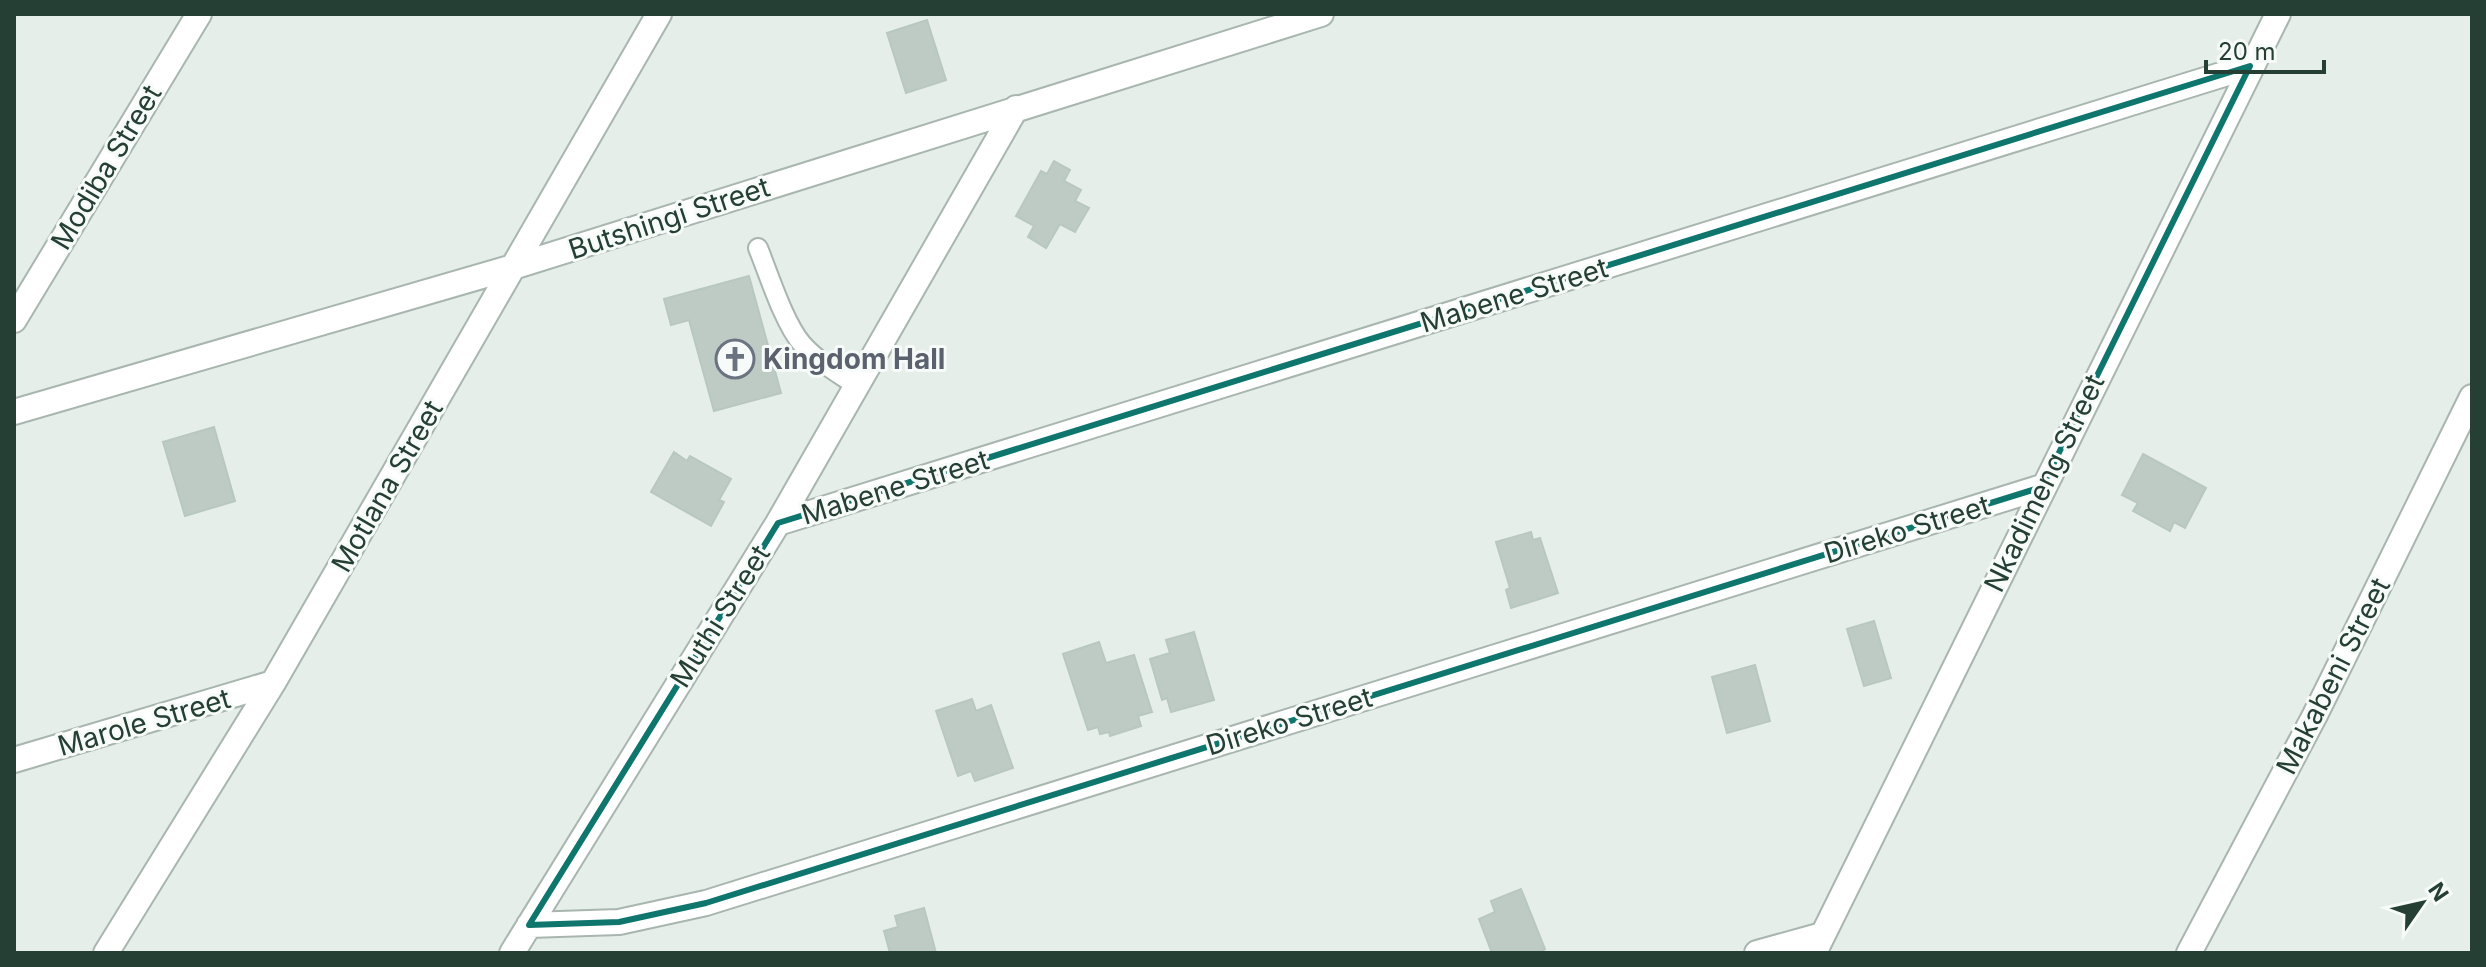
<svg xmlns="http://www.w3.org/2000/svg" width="2486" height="967" font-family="Inter,sans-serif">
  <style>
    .building { fill: #becbc5; stroke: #b8c7bf; stroke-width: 2 }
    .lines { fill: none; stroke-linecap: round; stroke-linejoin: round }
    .service-casing { stroke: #a8b6af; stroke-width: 22 }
    .minor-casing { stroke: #a8b6af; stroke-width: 28 }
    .service { stroke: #fff; stroke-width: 18 }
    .minor { stroke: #fff; stroke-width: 24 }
    .marked { fill: none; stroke: #0f766e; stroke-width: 6; stroke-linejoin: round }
    .labels { text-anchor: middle; stroke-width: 6; stroke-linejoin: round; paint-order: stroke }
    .street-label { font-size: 28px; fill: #253f35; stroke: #f6faf8 }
    .worship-label { font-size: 28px; font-weight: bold; fill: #5b616d; stroke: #f6faf8; text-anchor: start }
  </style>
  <rect width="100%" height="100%" fill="#e6eee9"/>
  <path class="building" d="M927,20L946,80L906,93L887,33Z
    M1054,161L1070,170L1064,181L1081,190L1075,201L1089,208L1075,232L1060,224L1046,248L1028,237L1034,226L1016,216L1041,171L1047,174Z
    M749,276L781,393L714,411L689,320L671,325L664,299Z
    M214,427L235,501L185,516L163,442Z
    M674,452L687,461L690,456L731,479L719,500L724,502L711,526L651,492Z
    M2143,454L2206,488L2185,528L2174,522L2170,531L2133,511L2138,503L2122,495Z
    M1531,532L1533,540L1540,538L1558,593L1511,608L1506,590L1510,588L1496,542Z
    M1874,621L1891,678L1864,686L1847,629Z
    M1194,632L1214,700L1171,712L1167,698L1162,700L1150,659L1170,653L1166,640Z
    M1099,642L1106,663L1134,655L1152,712L1138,716L1141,726L1110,736L1109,732L1100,734L1098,727L1088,730L1063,654Z
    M1755,665L1770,721L1727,733L1712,677Z
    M972,699L976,711L991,705L1013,768L975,781L971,771L958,776L936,711Z
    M1521,889L1545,949L1539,953H1492L1479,919L1495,912L1491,901Z
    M924,908L936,953H890L884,931L898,927L895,916Z"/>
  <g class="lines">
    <defs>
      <path id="service" d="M758,248C769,275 784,323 802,344C817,361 838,373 857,386"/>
      <path id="minor" d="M14,320L199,14
        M14,412L513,267L1321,14
        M778,523L2250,66
        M14,760L273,683
        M529,925L619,922L706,903L2042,487
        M106,953L273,683L659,14
        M512,953L778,523L1016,108
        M1757,953L1822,935
        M1814,953L2278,14
        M2189,953L2315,715L2472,397"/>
    </defs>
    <use href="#service" class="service-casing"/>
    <use href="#minor" class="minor-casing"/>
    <use href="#service" class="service"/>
    <use href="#minor" class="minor"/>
  </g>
  <path class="marked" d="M2250,66L2042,487L706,903L619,922L529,925L778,523Z"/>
  <defs>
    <symbol id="church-ring" viewBox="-11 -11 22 22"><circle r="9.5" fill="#f6faf8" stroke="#6b7280" stroke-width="1.5"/><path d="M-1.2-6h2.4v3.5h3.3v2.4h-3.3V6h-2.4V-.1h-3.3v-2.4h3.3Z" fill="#6b7280"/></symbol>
  </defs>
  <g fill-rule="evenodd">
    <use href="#church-ring" x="713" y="337" width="44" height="44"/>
  </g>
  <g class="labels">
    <g class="street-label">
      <text transform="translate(106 167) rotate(-59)" y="10">Modiba Street</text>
      <text transform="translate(669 218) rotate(-18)" y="10">Butshingi Street</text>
      <text transform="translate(1514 295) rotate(-17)" y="10">Mabene Street</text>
      <text transform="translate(2044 483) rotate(-64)" y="10">Nkadimeng Street</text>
      <text transform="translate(387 486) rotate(-60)" y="10">Motlana Street</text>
      <text transform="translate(895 487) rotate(-17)" y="10">Mabene Street</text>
      <text transform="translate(1907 529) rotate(-17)" y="10">Direko Street</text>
      <text transform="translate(720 616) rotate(-58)" y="10">Muthi Street</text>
      <text transform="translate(2333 676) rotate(-63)" y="10">Makabeni Street</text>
      <text transform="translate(1289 721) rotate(-17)" y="10">Direko Street</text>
      <text transform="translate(144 722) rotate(-16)" y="10">Marole Street</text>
    </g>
    <g class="worship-label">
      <text x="763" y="369">Kingdom Hall</text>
    </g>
  </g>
  <rect width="2486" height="967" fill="none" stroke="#253f35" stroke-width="32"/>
  <g transform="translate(2422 903) rotate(56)" stroke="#f6faf8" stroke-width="6" paint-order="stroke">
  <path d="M0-6L14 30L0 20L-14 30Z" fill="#253f35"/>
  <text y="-12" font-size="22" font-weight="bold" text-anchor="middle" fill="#253f35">N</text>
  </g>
  <path d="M2206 60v12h118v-12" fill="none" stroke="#253f35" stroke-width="4"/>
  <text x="2218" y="60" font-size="24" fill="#253f35" stroke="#f6faf8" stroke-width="6" paint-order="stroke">20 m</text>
</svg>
